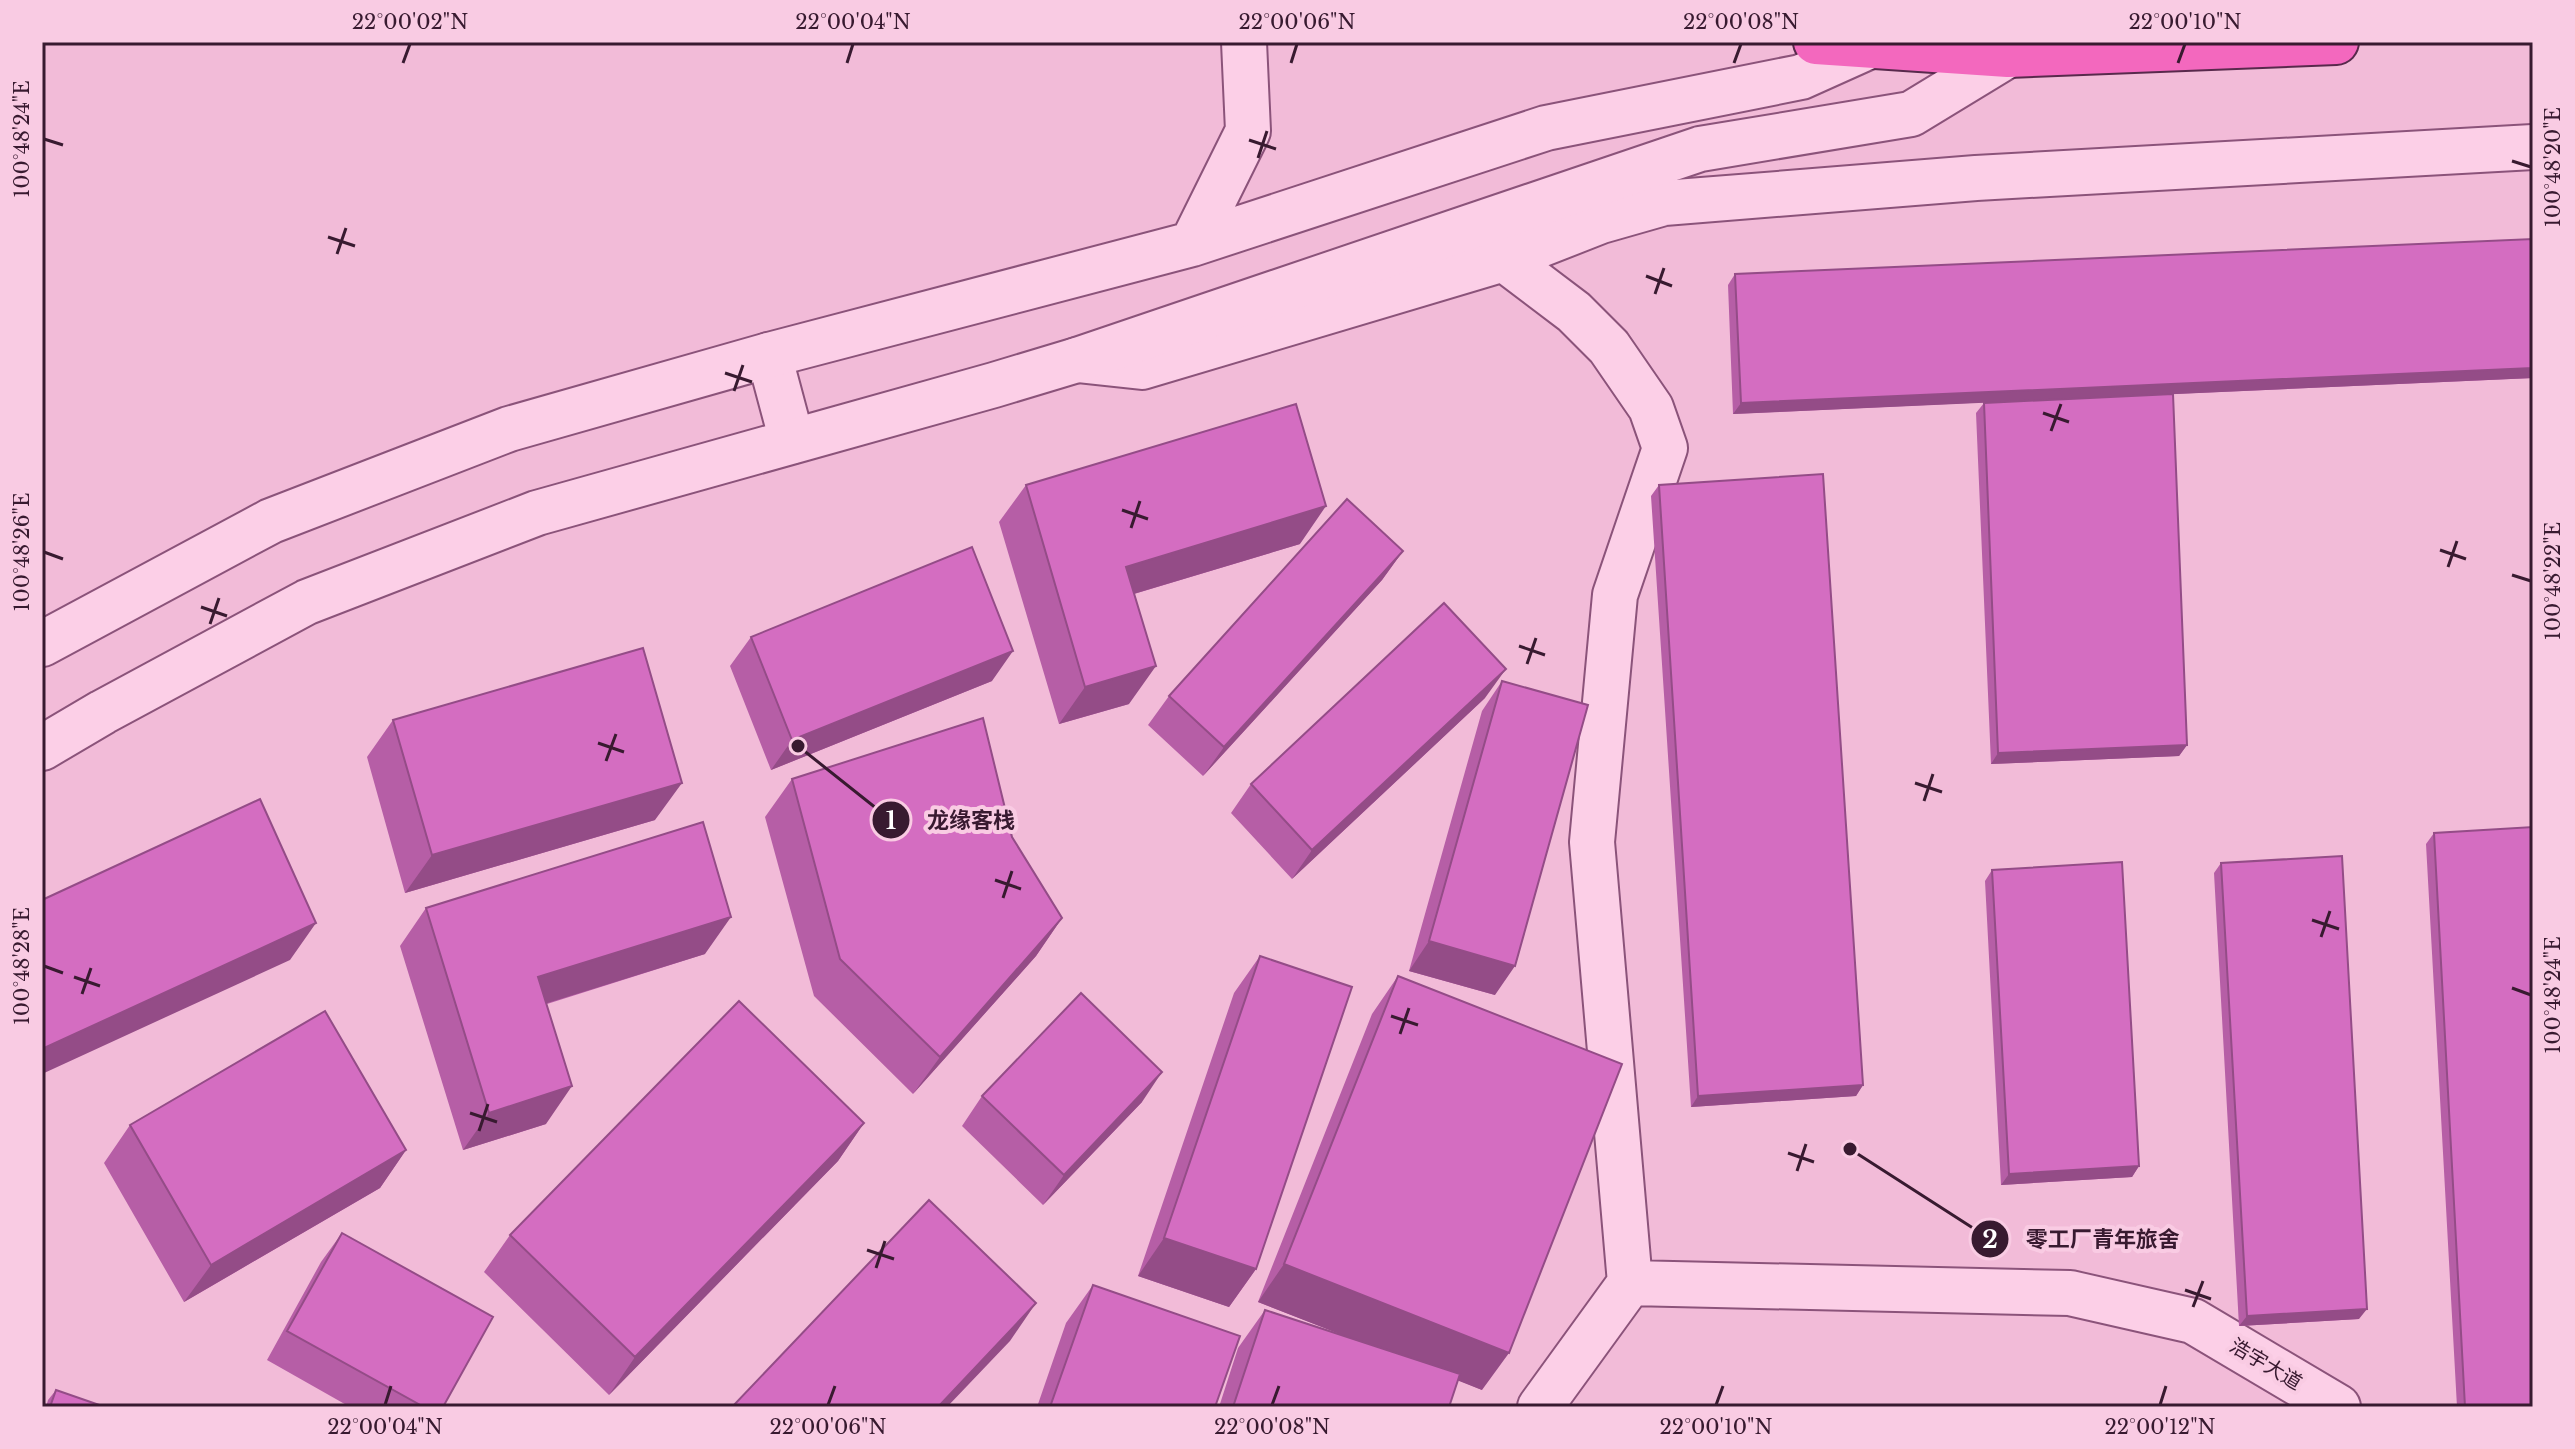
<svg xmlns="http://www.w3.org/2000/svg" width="2575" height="1449" font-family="'Libre Baskerville','Noto Sans SC',serif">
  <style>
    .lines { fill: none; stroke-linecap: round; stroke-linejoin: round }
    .minor-casing { stroke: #8b537a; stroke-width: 48 }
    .tertiary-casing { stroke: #8b537a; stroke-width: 48 }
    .trunk-casing { stroke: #58294c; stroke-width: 48 }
    .minor { stroke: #fccfe7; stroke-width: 44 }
    .tertiary { stroke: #fccfe7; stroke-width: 44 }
    .trunk { stroke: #f368be; stroke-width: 44 }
    .wall { fill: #b65ea6 }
    .shaded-wall { fill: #944c87 }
    .building { fill: #d46dc1; stroke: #944c87; stroke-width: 2 }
    .ticks { fill: none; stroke: #381a30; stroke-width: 3 }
    .labels { text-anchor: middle; stroke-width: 8; stroke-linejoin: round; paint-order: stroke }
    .street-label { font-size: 20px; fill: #381a30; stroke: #f9cbe3 }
    .leader { fill: none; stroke: #381a30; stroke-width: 3 }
    .callout-dot { fill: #381a30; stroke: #f9cbe3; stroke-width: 3 }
    .mark-label { font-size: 24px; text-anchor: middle; font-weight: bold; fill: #fff }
    .callout-label { font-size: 22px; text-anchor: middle; font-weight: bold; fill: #381a30; stroke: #f9cbe3; stroke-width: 8; stroke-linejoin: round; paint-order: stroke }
    .neatline { fill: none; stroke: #381a30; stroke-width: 3 }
    .ticks-label { font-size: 20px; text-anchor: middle; fill: #381a30 }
  </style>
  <rect width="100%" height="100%" fill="#f2bbd8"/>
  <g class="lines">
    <defs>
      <path id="minor" d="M1504,259L1574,312L1609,347L1651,408L1665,448L1615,595L1592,842L1630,1283L1540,1407
        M769,355L792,441
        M1077,360L1142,367L1504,259L1601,221L1664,203L1976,178L2533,147
        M1630,1283L2070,1293L2193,1321L2338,1407"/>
      <path id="tertiary" d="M1192,244L1248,131L1244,42
        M42,644L271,521L509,429L769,355L1192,244L1546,128L1801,77L1870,46
        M42,748L103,712L307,602L537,513L994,385L1077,360L1700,149L1911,114L2008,55L2009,42"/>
      <path id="trunk" d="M1816,42L2008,55L2336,42"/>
    </defs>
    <use href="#minor" class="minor-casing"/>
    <use href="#tertiary" class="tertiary-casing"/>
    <use href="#trunk" class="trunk-casing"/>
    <use href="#minor" class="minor"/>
    <use href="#tertiary" class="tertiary"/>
    <use href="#trunk" class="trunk"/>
  </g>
  <path class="wall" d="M2533,239V378L2173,394L2187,745L2179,756L1991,764L1976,413L1984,403L2098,397L1733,414L1728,285L1735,274Z
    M1026,485L1300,544L1134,594L1129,704L1059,724L999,522Z
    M1659,485L1863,1085L1856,1096L1691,1107L1651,496Z
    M1403,551L1382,580L1203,776L1148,725L1169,696Z
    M751,637L992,681L771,770L730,666Z
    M1502,681L1495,995L1409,971L1482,711Z
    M1485,698L1292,879L1231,813L1251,784Z
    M393,720L655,820L405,893L367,757Z
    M792,779L1012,837L1062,918L1036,956L913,1094L814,996L765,817Z
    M2434,833L2533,1407H2457L2426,844Z
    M2221,863L2359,1319L2239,1326L2214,873Z
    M1992,870L2139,1166L2132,1177L2001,1185L1985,881Z
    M426,908L705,954L547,1004L546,1124L463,1150L400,946Z
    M1260,956L1256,1269L1229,1307L1138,1276L1234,993Z
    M1398,976L1482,1390L1458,1380L1449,1407H1219L1238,1348L1265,1310L1356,1340L1258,1302L1372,1014Z
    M982,1096L1142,1102L1043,1205L962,1126Z
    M864,1123L838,1161L609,1395L484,1272L510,1235Z
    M130,1125L406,1150L380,1188L184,1302L104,1163Z
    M342,1233L443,1407H350L267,1360L321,1262Z
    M1093,1285L1215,1407H1037L1066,1323Z
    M56,1390L105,1407H46L48,1400Z"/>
  <path class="shaded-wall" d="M2533,368V378L1733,414L1741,403Z
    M1326,506L1300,544L1100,604L1126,567Z
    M1403,551L1382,580L1203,776L1224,747Z
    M1013,651L992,681L771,770L792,740Z
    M1156,666L1129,704L1059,724L1085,687Z
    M1506,669L1485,698L1292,879L1312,850Z
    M2187,745L2179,756L1991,764L1998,753Z
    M682,783L655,820L405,893L432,855Z
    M731,917L705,954L512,1014L538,977Z
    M1062,918L1036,956L913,1094L940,1057Z
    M316,923L290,960L42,1074V1049Z
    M1429,941L1515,966L1495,995L1409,971Z
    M1162,1072L1142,1102L1043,1205L1064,1175Z
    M1863,1085L1856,1096L1691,1107L1698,1096Z
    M572,1086L546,1124L463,1150L489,1113Z
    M864,1123L838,1161L609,1395L635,1357Z
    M406,1150L380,1188L184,1302L211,1265Z
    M2139,1166L2132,1177L2001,1185L2009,1174Z
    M1164,1238L1256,1269L1229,1307L1138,1276Z
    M1284,1264L1509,1353L1482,1390L1258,1302Z
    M1036,1303L1010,1341L947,1407H938Z
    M2367,1309L2359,1319L2239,1326L2247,1316Z"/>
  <path class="building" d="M2533,239V368L1741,403L1735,274Z
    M2173,394L2187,745L1998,753L1984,403Z
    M1296,404L1326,506L1126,567L1156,666L1085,687L1026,485Z
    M1823,474L1863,1085L1698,1096L1659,485Z
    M1347,499L1403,551L1224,747L1169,696Z
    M972,547L1013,651L792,740L751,637Z
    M1444,603L1506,669L1312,850L1251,784Z
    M643,648L682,783L432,855L393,720Z
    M1502,681L1588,705L1515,966L1429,941Z
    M983,718L1012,837L1062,918L940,1057L840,959L792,779Z
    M260,799L316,923L42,1049V900Z
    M703,822L731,917L538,977L572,1086L489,1113L426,908Z
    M2533,827V1407H2465L2434,833Z
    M2342,856L2367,1309L2247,1316L2221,863Z
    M2122,862L2139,1166L2009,1174L1992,870Z
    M1260,956L1352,987L1256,1269L1164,1238Z
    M1398,976L1622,1064L1509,1353L1284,1264Z
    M1081,993L1162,1072L1064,1175L982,1096Z
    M739,1001L864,1123L635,1357L510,1235Z
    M325,1011L406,1150L211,1265L130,1125Z
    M929,1200L1036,1303L938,1407H732Z
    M342,1233L493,1317L443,1407H424L287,1331Z
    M1093,1285L1240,1336L1215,1407H1050Z
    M1265,1310L1460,1374L1449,1407H1233Z
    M56,1390L105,1407H50Z"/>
  <path class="ticks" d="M403,63L410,44M847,63L853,44M1291,63L1297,44M1734,63L1741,44M2178,63L2185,44M44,139L63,145M1249,140L1276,149M1258,158L1267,131M2512,161L2531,167M328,237L355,246M337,254L346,228M1646,276L1672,286M1655,294L1664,268M725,373L752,382M734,391L743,365M2043,413L2069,422M2051,431L2061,404M1122,510L1148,519M1131,528L1140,501M2440,550L2466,559M44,552L63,559M2448,567L2457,541M2512,575L2531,581M201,607L227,616M210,624L219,598M1519,646L1545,655M1527,664L1536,638M598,743L624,752M606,761L616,734M1915,783L1942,792M1924,801L1933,774M995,880L1021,889M1003,898L1012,871M2312,920L2339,929M2321,937L2330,911M44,966L63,973M74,977L100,986M2512,988L2531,995M82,994L91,968M1391,1016L1418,1025M1400,1034L1409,1008M470,1113L497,1122M479,1131L488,1104M1788,1153L1814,1162M1797,1171L1806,1144M867,1250L894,1259M876,1268L885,1241M2185,1290L2211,1299M2193,1307L2203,1281M385,1405L391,1386M828,1405L835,1386M1272,1405L1279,1386M1716,1405L1723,1386M2160,1405L2166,1386"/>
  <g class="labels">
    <g class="street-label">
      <text transform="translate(2266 1364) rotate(31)" y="7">浩宇大道</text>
    </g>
  </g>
  <path class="leader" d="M798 746L891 820M1850 1149L1990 1239"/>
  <g class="callout-dot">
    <circle cx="798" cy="746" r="8"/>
    <circle cx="1850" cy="1149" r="8"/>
    <circle cx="891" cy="820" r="20"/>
    <circle cx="1990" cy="1239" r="20"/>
  </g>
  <g class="mark-label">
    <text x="891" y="829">1</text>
    <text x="1990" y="1248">2</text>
  </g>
  <g class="callout-label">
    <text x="971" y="828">龙缘客栈</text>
    <text x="2103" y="1247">零工厂青年旅舍</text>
  </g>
  <rect width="2575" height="1449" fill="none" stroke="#f9cbe3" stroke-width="88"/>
  <rect x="44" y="44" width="2487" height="1361" class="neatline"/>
  <g class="ticks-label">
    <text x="410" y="29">22°00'02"N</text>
    <text x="853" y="29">22°00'04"N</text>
    <text x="1297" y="29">22°00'06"N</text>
    <text x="1741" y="29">22°00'08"N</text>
    <text x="2185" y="29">22°00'10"N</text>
    <text transform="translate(22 139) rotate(-90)" y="7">100°48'24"E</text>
    <text transform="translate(2553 167) rotate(-90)" y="7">100°48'20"E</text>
    <text transform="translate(22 552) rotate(-90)" y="7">100°48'26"E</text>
    <text transform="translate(2553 581) rotate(-90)" y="7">100°48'22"E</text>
    <text transform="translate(22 966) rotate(-90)" y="7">100°48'28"E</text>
    <text transform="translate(2553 995) rotate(-90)" y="7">100°48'24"E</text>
    <text x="385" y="1434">22°00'04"N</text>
    <text x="828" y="1434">22°00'06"N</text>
    <text x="1272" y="1434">22°00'08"N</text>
    <text x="1716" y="1434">22°00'10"N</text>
    <text x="2160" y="1434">22°00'12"N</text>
  </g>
</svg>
